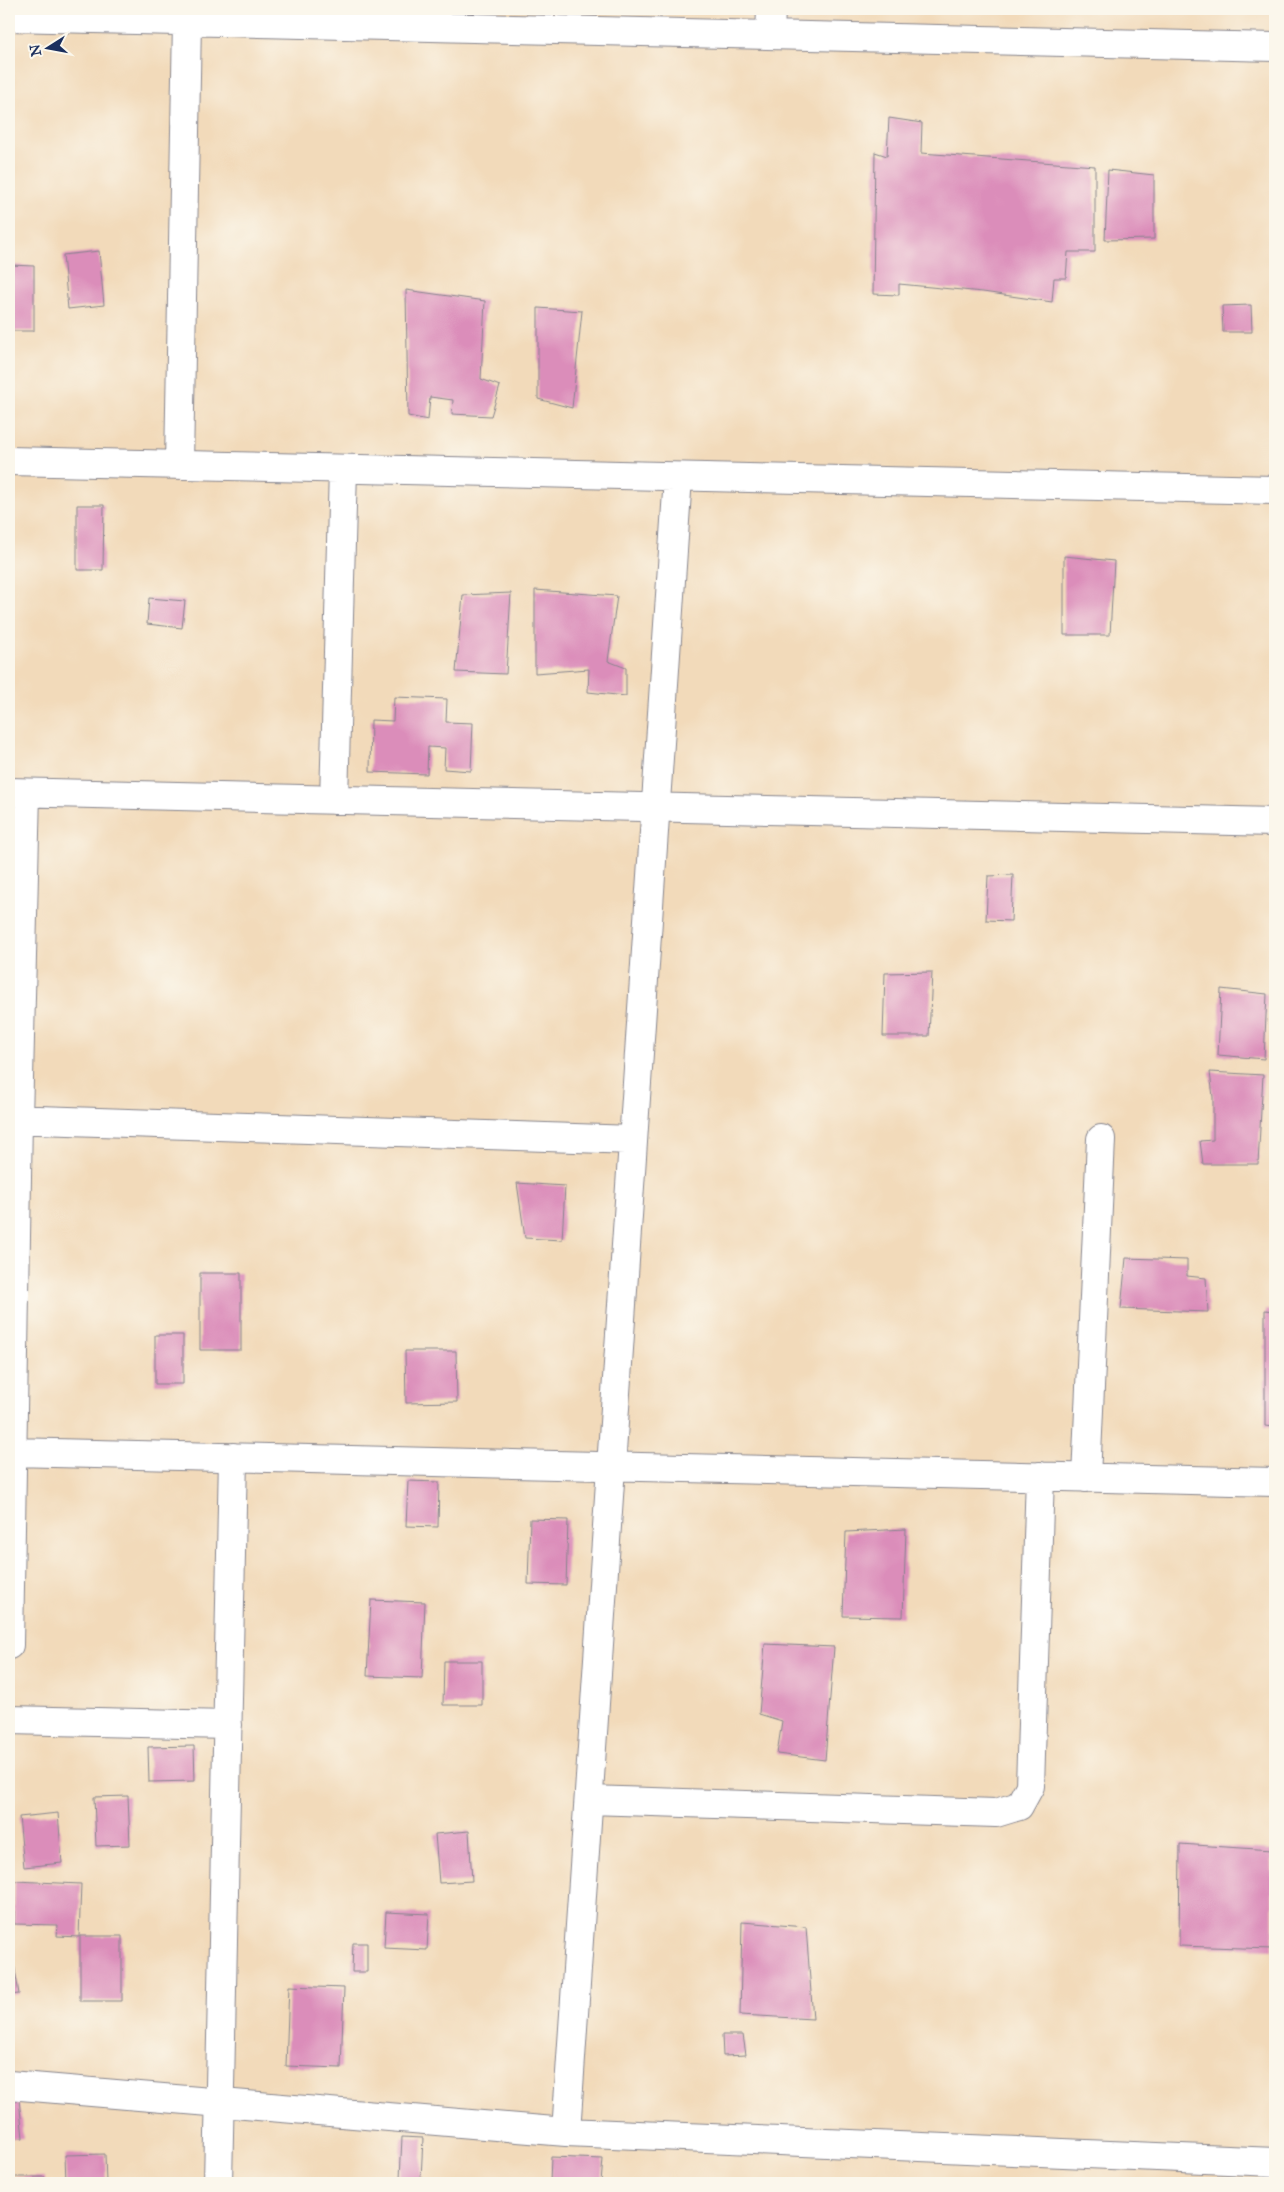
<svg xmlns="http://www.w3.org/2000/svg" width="1284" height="2192" font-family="'IM FELL Great Primer',serif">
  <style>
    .building { fill: #db8dba }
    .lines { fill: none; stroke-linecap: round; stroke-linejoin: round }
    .minor-casing { stroke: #86848c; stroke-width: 30 }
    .minor { stroke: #fff; stroke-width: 28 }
  </style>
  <rect width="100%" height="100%" fill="#fbf7ec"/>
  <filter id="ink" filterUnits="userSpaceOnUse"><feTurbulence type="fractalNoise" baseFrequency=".02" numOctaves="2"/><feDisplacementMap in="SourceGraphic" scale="10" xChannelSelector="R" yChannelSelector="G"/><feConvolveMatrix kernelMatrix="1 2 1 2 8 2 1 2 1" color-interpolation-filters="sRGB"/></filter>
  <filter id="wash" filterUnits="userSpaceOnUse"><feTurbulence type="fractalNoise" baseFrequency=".0096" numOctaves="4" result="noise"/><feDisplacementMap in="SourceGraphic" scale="20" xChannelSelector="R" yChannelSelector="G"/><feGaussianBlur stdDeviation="1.12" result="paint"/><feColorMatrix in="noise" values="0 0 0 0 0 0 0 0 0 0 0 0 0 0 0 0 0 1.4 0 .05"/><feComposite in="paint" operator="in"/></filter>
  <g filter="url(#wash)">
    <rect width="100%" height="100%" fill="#f2daba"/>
    <g id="blocks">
      <path class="building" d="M889,118L922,123L921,153L1095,166V252H1068L1066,278H1054L1052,302L983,292L899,284V295L873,294L875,152L887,156Z
        M1108,170L1154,175V239L1105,240Z
        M99,251L104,305L68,309L63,255Z
        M9,265L34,266V331H9Z
        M406,290L485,301L481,379L500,386L491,416L452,414L453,400L430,397L428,420L408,416Z
        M1251,305L1252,332H1223L1222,306Z
        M538,308L582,311L572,408L538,399Z
        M77,505H104L103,570H77Z
        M1064,556L1114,561L1110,635H1064Z
        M535,590L617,596L608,661L626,668V696L588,692L589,669L535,673Z
        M511,593L506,674L456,672L463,595Z
        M149,598L185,601L182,628L147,624Z
        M394,697L447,699L446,722L473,723L471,771L444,769L445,748L428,747L427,774L370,772L371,720L393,721Z
        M1013,875L1011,921L986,920L988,876Z
        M932,972L929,1036H883L885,973Z
        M1221,989L1267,994L1264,1059L1218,1055Z
        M1210,1072L1263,1075L1258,1164H1203L1200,1141L1213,1140V1097Z
        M517,1183L565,1186L562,1240L525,1238Z
        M1126,1258L1187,1260V1276L1206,1278L1208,1312L1121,1309Z
        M200,1273H241V1350H200Z
        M1265,1310L1275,1311V1427L1265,1426Z
        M155,1335H183V1384H155Z
        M405,1351H456L457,1402L406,1403Z
        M408,1481L439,1482L438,1527L406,1526Z
        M530,1519L568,1520L566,1585L528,1584Z
        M906,1529L903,1617L843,1616L846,1532Z
        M371,1600L425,1602L422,1678L367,1676Z
        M765,1644L834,1647L825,1760L777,1754L782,1721L759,1714Z
        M444,1661H482V1705H443Z
        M194,1746L195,1781L149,1782L148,1747Z
        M128,1796L130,1845L96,1846L94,1797Z
        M58,1813L62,1863L24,1867L19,1817Z
        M469,1831L472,1881L439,1883L435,1834Z
        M1180,1844L1272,1850L1273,1949L1179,1946Z
        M15,1881L81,1884L79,1937L57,1936L58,1925L14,1924Z
        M386,1912L429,1914L427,1950L384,1948Z
        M742,1922L806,1927L813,2019L740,2015Z
        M9,1932L19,1994L9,1995Z
        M80,1936H122V2001H80Z
        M353,1943H367V1972H352Z
        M289,1986L344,1988L341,2068L286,2066Z
        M722,2035H743L746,2055L723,2056Z
        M18,2089L23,2138L9,2139V2090Z
        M402,2137L423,2138L421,2179L400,2178Z
        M105,2154L106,2183H66L65,2155Z
        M551,2157L603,2159L601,2183H550Z
        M9,2177H45V2183H9Z"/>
    </g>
  </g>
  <g filter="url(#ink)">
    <use href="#blocks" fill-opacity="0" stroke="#86848c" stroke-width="1"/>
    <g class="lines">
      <defs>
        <path id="minor" d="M9,17L1275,47
          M770,35L771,9
          M9,461L1275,490
          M179,465L187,21
          M9,792L1275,822
          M334,800L343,469
          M9,1119L633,1140
          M12,1452L1275,1482
          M1086,1478L1101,1139
          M9,1645L18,1119L26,793
          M9,1720L228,1725
          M589,1800L996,1813L1019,1806L1030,1786L1040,1476
          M9,2085L566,2132L1275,2162
          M566,2132L678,477
          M218,2183L233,1457"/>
      </defs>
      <use href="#minor" class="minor-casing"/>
      <use href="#minor" class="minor"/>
    </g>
  </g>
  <rect width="1284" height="2192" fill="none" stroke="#fbf7ec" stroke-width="30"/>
  <g transform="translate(48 48) rotate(259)" stroke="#fbf7ec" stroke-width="4" paint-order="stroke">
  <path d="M0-4L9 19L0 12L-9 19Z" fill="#1b2f5e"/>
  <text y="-8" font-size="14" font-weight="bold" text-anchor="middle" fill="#1b2f5e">N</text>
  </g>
</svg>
